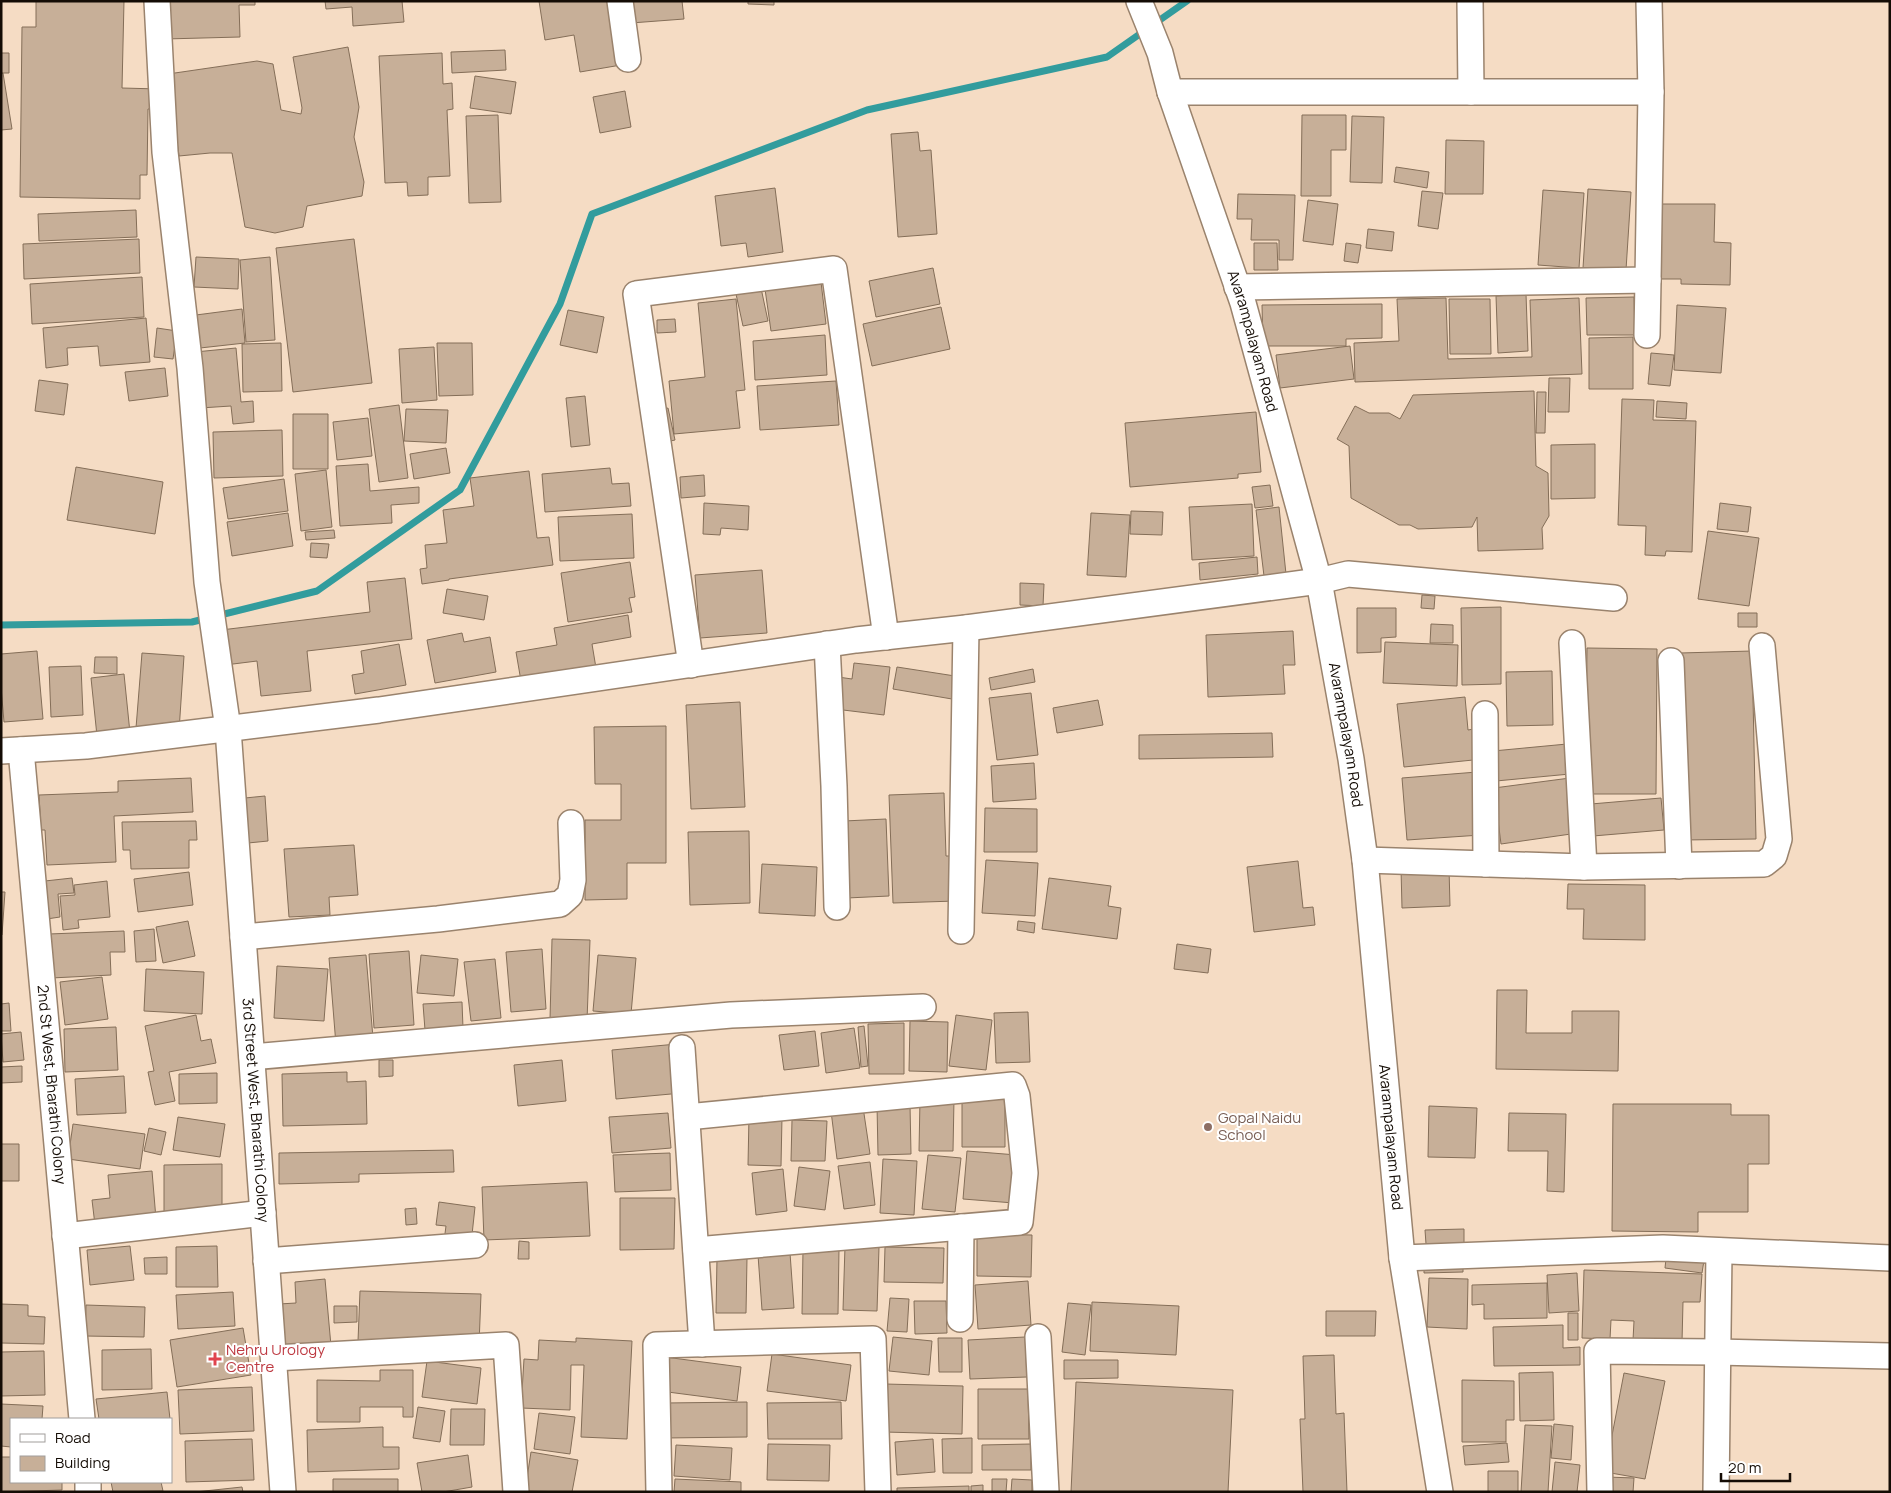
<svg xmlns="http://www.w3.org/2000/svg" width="1891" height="1493" font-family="Manrope,sans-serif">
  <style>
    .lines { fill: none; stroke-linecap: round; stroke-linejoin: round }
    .stream { stroke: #329c9d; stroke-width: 7 }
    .building { fill: #c7af98; stroke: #846e58 }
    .minor-casing { stroke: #9a836d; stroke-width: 28 }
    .minor { stroke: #fff; stroke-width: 25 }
    .education-dot { fill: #8d6e63; stroke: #fff; stroke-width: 2 }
    .health-dot { fill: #e0444e; stroke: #fff; stroke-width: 2 }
    .labels { text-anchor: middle; stroke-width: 4; stroke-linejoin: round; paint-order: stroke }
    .street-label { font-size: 15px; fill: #140c05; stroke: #fff }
    .education-label { font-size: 15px; fill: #785e54; stroke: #fff; text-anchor: start }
    .health-label { font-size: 15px; fill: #be3a42; stroke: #fff; text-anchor: start }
  </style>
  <rect width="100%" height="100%" fill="#f5dcc4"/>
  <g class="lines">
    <path class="stream" d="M1,625L192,622L317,591L460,490L560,304L592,214L867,110L1107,57L1187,1"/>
  </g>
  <path class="building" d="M36,1H124L122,88L159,89V109H148L147,175H140V199L20,197L22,27H36Z
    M164,1H255V5H239L240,37L165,39Z
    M325,1H402L404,22L353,26L352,7L326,9Z
    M539,1H611L621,65L580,72L574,35L545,40Z
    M629,1H682L684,19L631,23Z
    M748,1H774V5L748,4Z
    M348,47L359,107L354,137L364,182L362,196L307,206L303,227L275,233L245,227L232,153H210L179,156L168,74L257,61L273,64L281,110L301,114L302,108L293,57Z
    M505,50L506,70L452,73L451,52Z
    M1,53H9V73H1Z
    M442,53L443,84L452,83L453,109L447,110L450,176L428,177V195L408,196L407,182L385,183L379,56Z
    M3,73L12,129L1,130V74Z
    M475,76L516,82L511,114L470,108Z
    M625,91L631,127L600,133L593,97Z
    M498,115L501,202L469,203L466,116Z
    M1302,115H1346V150H1331V196H1301Z
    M1352,116L1384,117L1382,183L1350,182Z
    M918,132L920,151L931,150L937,234L898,237L891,134Z
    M1446,140L1484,141L1483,194H1445Z
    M1396,167L1429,172L1427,188L1394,182Z
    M775,188L783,252L748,257L746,243L721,246L715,196Z
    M1588,189L1631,192L1626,270L1583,268Z
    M1543,190L1584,193L1579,268L1538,265Z
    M1422,191L1443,193L1438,229L1418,226Z
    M1238,194L1295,195L1293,260H1279V240H1251L1252,219H1237Z
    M1308,200L1338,204L1333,245L1303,241Z
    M1661,204H1715L1714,242L1731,243L1730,285L1681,284V279H1660Z
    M136,210L137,237L39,241L38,214Z
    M1368,229L1394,232L1392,251L1366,248Z
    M139,239L140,273L24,279L23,244Z
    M354,239L372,383L293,392L276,248Z
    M1254,243H1277L1278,270H1254Z
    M1346,243L1361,245L1358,263L1344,261Z
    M196,257L239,259L238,289L194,287Z
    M270,257L275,340L246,342L240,260Z
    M933,268L940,304L876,317L869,281Z
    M142,277L144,317L32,324L30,284Z
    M821,282L826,324L771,331L765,289Z
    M761,288L768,321L743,326L736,294Z
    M1526,294L1528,351L1498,353L1496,296Z
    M1634,297L1635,335H1587L1586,298Z
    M1446,298L1448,359L1532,357L1530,300L1579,298L1582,374L1355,382L1354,343L1399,341L1397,299Z
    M736,299L745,390L736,391L740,428L674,434L669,381L705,377L698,303Z
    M1449,299H1490L1491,354H1450Z
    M1382,304V338L1346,339V346H1263L1262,305Z
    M1677,305L1726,308L1721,373L1674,370Z
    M941,307L950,349L872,366L863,324Z
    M242,309L245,343L200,348L196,315Z
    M568,310L604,317L597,353L560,345Z
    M146,318L150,362L100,366L98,346L67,348L68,365L46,368L43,328Z
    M675,319L676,332L657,333V320Z
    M157,328L177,331L173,359L154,357Z
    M825,335L827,375L755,380L753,341Z
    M1633,337V389H1589V338Z
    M281,343L282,391L243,392L242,344Z
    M437,343H472L473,395L439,396Z
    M1350,346L1354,379L1280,388L1276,355Z
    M434,347L437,400L402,403L399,349Z
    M236,348L241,402L253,401L254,422L233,424L231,406L200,408L195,352Z
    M1651,353L1674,355L1670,386L1648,384Z
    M165,368L168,396L129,401L125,372Z
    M1549,378H1570L1569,412H1548Z
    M39,380L68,384L64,415L35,411Z
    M836,381L839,425L760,430L757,386Z
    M1534,391L1536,466L1548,473L1549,516L1542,528L1543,549L1478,551L1477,517L1472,527L1418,529L1410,525H1399L1351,498L1349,446L1337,439L1355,406L1369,413H1389L1400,419L1413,395Z
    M1537,392H1546L1545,433H1536Z
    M585,396L590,445L571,447L566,398Z
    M1622,399L1654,400L1653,420L1696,421L1692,552L1666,551L1665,556L1645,555L1646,526L1618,525Z
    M1657,401L1687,403L1686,419L1656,417Z
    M399,405L408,478L379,482L369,409Z
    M668,408L675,440L662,443L656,411Z
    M406,409L448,410L446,443L404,441Z
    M1256,412L1261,472L1238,474V478L1130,487L1125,423Z
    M293,414H328V469H293Z
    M368,418L372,456L337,460L333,422Z
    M282,430L283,476L214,478L213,432Z
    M1595,444V498L1551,499V445Z
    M446,448L450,473L414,479L410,454Z
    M368,464L370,491L419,487V503L391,505L392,523L340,526L336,466Z
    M76,467L163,482L155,534L67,520Z
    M610,468L612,484L629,483L631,506L545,512L542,474Z
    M326,470L332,527L301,531L295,474Z
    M529,471L537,538L549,537L553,565L449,579V580L422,584L420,569L427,568L425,545L447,543L443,510L474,506L470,478Z
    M704,475L705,496L681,498L680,477Z
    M284,479L288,511L228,519L223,488Z
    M1270,485L1273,506L1255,508L1252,487Z
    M704,503L749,506L748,530L721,528L720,535L703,534Z
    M1720,503L1751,507L1748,532L1717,529Z
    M1252,504L1254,556L1192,560L1189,507Z
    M1279,507L1286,574L1264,576L1256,510Z
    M1131,511L1163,512L1162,535L1130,534Z
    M288,513L293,546L232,556L227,522Z
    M1091,513L1130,515L1126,577L1087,575Z
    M632,514L634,558L560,561L558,517Z
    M334,530L335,538L306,540L305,532Z
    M1708,531L1759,538L1749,606L1698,599Z
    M311,543L329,544L327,558L310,557Z
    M1257,557L1258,574L1200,580L1199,563Z
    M630,562L635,597L629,598L632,612L568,622L561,573Z
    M762,570L767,633L700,638L695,575Z
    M405,578L412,639L307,651L311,691L261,696L257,661L225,665L221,630L370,612L367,582Z
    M1020,583L1044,584L1043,606L1020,605Z
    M447,589L488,596L484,620L443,613Z
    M1422,595L1435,596L1434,609L1421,608Z
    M1501,607V684L1462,685L1461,608Z
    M1357,608H1396V637L1381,638V652L1357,653Z
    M1738,613H1757V627H1738Z
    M628,615L631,637L592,644L596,668L521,681L516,652L557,645L554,628Z
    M1431,624L1453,625V643H1430Z
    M1293,631L1295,665H1283L1285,694L1208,697L1206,635Z
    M462,633L464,642L490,637L496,672L435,683L427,640Z
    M1385,642L1458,645L1457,686L1383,683Z
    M399,644L406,685L355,694L352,675L364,673L361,651Z
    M1587,648L1657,649L1656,794H1585Z
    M37,651L43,719L4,722L1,687V654Z
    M1752,651L1756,839L1684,840L1680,653Z
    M142,653L184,656L179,731L136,728Z
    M95,657H117V674L94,673Z
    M854,663L890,667L884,715L835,709L838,677L852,679Z
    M81,666L83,715L51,717L49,667Z
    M897,667L955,676L952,699L893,689Z
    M1033,669L1035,682L991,690L989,678Z
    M1552,671L1553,725L1507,726L1506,672Z
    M124,674L130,733L97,736L91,678Z
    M1031,693L1038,755L997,760L989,698Z
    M1465,697L1468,730L1480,728L1483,759L1404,767L1397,704Z
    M1098,700L1103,725L1057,733L1053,708Z
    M740,702L745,807L691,809L686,705Z
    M666,726V863H627V899L585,900V820H621V784H595L594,727Z
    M1272,733L1273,757L1139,759V735Z
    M1567,744L1570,774L1496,781L1493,751Z
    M1034,763L1036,799L993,802L991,766Z
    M1477,772L1481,835L1407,840L1402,778Z
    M191,778L193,812L114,816L116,862L47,865L45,830H41L39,795L118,792V781Z
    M1570,778L1578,833L1501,844L1494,788Z
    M944,793L946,856H954L956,901L893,903L889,795Z
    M265,796L268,841L248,843L245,798Z
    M1661,798L1664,830L1593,836L1591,804Z
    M985,808L1037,809V852H984Z
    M886,819L889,896L847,898L844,821Z
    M196,821L197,840H189V868L131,869L130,850H123L122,822Z
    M749,831L750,903L690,905L688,832Z
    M354,845L358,895L329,897L330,915L289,917L284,849Z
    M986,860L1038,863L1035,916L982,913Z
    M1298,861L1303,908L1313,907L1315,925L1254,932L1247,867Z
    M762,864L817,867L815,916L759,913Z
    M1449,868L1450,906L1402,908L1401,869Z
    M189,872L193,905L138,912L134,879Z
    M72,878L74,893L58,894L60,917L40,920L36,882Z
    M1049,878L1111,886L1108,906L1121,908L1117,939L1042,929Z
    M107,881L110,917L78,920L79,928L63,930L60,896L75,895L74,885Z
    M1568,884L1645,885V940L1583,939L1584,909H1567Z
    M1,892H5L2,935L1,934Z
    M188,921L195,956L163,963L156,927Z
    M1018,921L1035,923L1034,933L1017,930Z
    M154,929L156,961L136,962L134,931Z
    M124,931L125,952H110L111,975L51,978L49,934Z
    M552,939L590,940L587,1021L550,1020Z
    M1177,944L1211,949L1208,973L1174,969Z
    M542,949L546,1009L511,1012L506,952Z
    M409,951L414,1025L374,1028L369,954Z
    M366,955L373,1038L336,1045L329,958Z
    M421,955L458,959L454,996L417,993Z
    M598,955L636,958L631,1014L593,1011Z
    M495,959L501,1018L471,1021L464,962Z
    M277,966L328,969L324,1021L274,1018Z
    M146,969L204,972L202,1014L144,1011Z
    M102,977L108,1019L65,1025L60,982Z
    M1497,990H1527L1526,1033H1572V1011H1619L1618,1071L1496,1069Z
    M462,1002L463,1028L425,1030L423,1004Z
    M9,1003L11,1031H1V1004Z
    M1028,1012L1030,1062L996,1063L994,1013Z
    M196,1015L201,1041L211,1039L216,1063L169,1072L175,1101L155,1105L148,1072L154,1071L145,1026Z
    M956,1015L992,1020L986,1070L949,1066Z
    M910,1021L948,1022L947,1072L909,1071Z
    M904,1023V1074H869L868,1024Z
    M864,1026L868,1066L861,1067L858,1027Z
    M116,1027L118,1070L65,1072L64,1029Z
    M854,1028L860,1068L826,1073L821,1033Z
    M815,1031L819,1066L784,1070L779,1035Z
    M21,1032L24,1060L3,1062L1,1034Z
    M677,1044L682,1093L616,1099L612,1050Z
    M379,1060H393V1076L379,1077Z
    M562,1060L566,1101L518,1106L514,1065Z
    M22,1066V1082L1,1083V1067Z
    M347,1072V1082L366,1081L367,1124L283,1126L282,1074Z
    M217,1073V1103L179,1104V1074Z
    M124,1076L126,1113L77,1115L75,1079Z
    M962,1094H1005V1147H962Z
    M920,1099H954L953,1151H919Z
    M1613,1104H1731V1115H1769V1164H1748V1212H1698V1232L1612,1231Z
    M877,1105H910L911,1154L878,1155Z
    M1429,1106L1477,1108L1475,1158L1428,1157Z
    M863,1107L870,1154L837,1159L831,1111Z
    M668,1113L671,1148L612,1153L609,1117Z
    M1509,1113L1566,1114L1564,1192L1547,1191L1548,1151H1508Z
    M749,1116L782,1117L781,1166L748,1165Z
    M178,1117L225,1124L220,1157L173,1150Z
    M792,1120L827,1121L825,1161H791Z
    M73,1124L145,1134L140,1169L68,1159Z
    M149,1128L166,1132L161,1155L144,1151Z
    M1,1144H19V1181H1Z
    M453,1150L454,1172L359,1174V1182L279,1184V1153Z
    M967,1151L1017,1155L1014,1203L963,1199Z
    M670,1153L671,1190L615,1192L613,1155Z
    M928,1155L961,1158L955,1212L922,1209Z
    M883,1159L917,1161L914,1215L880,1213Z
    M870,1162L875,1205L844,1209L838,1166Z
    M222,1164V1215L164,1216V1165Z
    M799,1167L830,1171L825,1210L794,1206Z
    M783,1169L787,1211L756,1215L752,1173Z
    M152,1171L156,1219L95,1225L92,1200L110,1198L108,1175Z
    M587,1182L590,1236L484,1240L482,1187Z
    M620,1198H675L674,1249L620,1250Z
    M439,1202L475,1207L471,1244L444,1241L446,1226L436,1225Z
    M416,1208L417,1224L406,1225L405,1209Z
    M1464,1229V1243L1426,1244L1425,1230Z
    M977,1234L1032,1235L1031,1277L977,1276Z
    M519,1241L529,1242V1259H518Z
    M130,1246L134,1280L90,1285L87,1250Z
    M217,1246L218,1287H176V1247Z
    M845,1246L879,1247L877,1311L843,1310Z
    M885,1247L944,1248L943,1283L884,1282Z
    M803,1249H839L838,1314H802Z
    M1667,1249L1705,1254L1702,1273L1665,1268Z
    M790,1253L794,1308L762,1310L758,1255Z
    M167,1257V1274H145L144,1258Z
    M717,1258H747L746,1313H716Z
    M1463,1259V1272L1424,1273V1260Z
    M1584,1270L1702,1274L1700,1302H1683L1682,1342L1633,1340L1634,1321L1611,1320L1610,1339L1582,1338Z
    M1577,1273L1579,1311L1549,1313L1547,1275Z
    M1429,1278L1468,1279L1467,1329L1427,1327Z
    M325,1279L331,1346L282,1350L279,1304L296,1303L295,1282Z
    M1028,1281L1031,1325L978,1329L975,1285Z
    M1547,1283V1318L1484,1319V1304L1472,1305V1285Z
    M360,1291L481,1294L479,1345L358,1341Z
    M233,1292L235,1326L178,1329L176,1295Z
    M890,1298L909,1299L907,1332L887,1331Z
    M914,1301H946L947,1333L915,1334Z
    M1092,1302L1179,1306L1176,1355L1090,1351Z
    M1068,1303L1091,1305L1085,1355L1062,1352Z
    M1,1304L28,1305V1316L45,1317L44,1344L1,1343Z
    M86,1305L145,1307L144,1337L85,1336Z
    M334,1306H357V1322L334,1323Z
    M1326,1311H1376L1375,1336H1326Z
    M1568,1313H1578V1340H1568Z
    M1563,1325V1348L1580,1347V1365L1494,1366L1493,1327Z
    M243,1328L251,1375L177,1387L170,1340Z
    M893,1337L932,1341L929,1375L889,1371Z
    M1025,1337L1027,1377L970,1379L968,1340Z
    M576,1338L632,1341L627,1439L581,1437L584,1365H571L570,1410L521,1408L524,1359L538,1360L539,1340L576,1342Z
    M938,1338H962V1372H939Z
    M151,1349L152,1389L102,1390V1350Z
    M44,1351L45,1395L1,1396V1352Z
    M772,1354L851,1365L846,1401L767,1391Z
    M1334,1355L1336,1414L1344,1413L1347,1492H1303L1300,1419H1305L1303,1356Z
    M665,1357L741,1367L737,1401L660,1391Z
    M1064,1360H1118V1378L1064,1379Z
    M427,1361L481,1368L477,1404L422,1397Z
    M380,1370H413V1417H403V1407H360V1422H317V1380L380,1381Z
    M1553,1372L1554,1420L1520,1421L1519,1373Z
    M1624,1373L1665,1381L1645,1479L1605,1472Z
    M1462,1380L1514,1381V1420H1506V1442H1462Z
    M1076,1382L1233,1390L1228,1492H1071Z
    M885,1384L963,1386L962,1434L884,1432Z
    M252,1387L254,1431L180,1434L178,1390Z
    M978,1389H1028L1029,1439H978Z
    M167,1392L170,1419H99L96,1399Z
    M747,1402V1437L665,1438V1403Z
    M841,1402L842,1439H768L767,1403Z
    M1,1404L43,1406L42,1419H11V1447L1,1446Z
    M418,1407L445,1411L440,1442L413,1438Z
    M451,1409H485L484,1445H450Z
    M539,1413L575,1417L570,1454L534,1449Z
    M1554,1424L1573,1426L1571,1460L1551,1458Z
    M1525,1425L1552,1426L1548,1492H1521Z
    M383,1427V1447H399V1469L308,1472L307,1430Z
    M972,1438V1473H943L942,1439Z
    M252,1439L254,1480L186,1482L185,1441Z
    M933,1439L935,1472L897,1475L895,1442Z
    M1507,1443L1509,1462L1465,1465L1463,1446Z
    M768,1444L830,1445L829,1481L767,1480Z
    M1031,1444V1470H982V1445Z
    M676,1445L732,1448L730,1480L674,1476Z
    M531,1452L578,1460L572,1492L525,1491Z
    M468,1455L472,1487L443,1492H422L417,1463Z
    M1,1457H11V1482H62V1490L1,1492Z
    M1555,1462L1580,1465L1577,1492H1552Z
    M1488,1471H1518V1492H1488Z
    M1607,1477L1634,1478L1633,1492H1606Z
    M333,1479H398V1492H333Z
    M675,1479L741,1482V1492H674Z
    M992,1479H1007L1006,1492H992Z
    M1012,1479L1032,1480V1492H1011Z
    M111,1482H161L163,1491L113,1492Z
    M983,1485V1492H971V1486Z
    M969,1486V1492H897V1488Z
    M242,1487L243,1492H195Z"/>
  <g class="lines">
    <defs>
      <g id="minor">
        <path id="s1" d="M157,1L165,152L190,368L207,582L228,729L283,1492"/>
        <path d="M620,1L628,59"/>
        <path id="s2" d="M1139,1L1160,53L1170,92L1243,303L1319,581L1351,759L1365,860L1402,1258L1440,1492"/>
        <path d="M1470,1L1471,92"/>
        <path d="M1170,92H1651"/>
        <path d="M1237,287L1648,280L1651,92L1649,1"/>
        <path d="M1647,335L1648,280"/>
        <path d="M1572,643L1584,867"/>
        <path d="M827,644L834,786L837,907"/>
        <path d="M1671,661L1679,866"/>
        <path d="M691,665L636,294L834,269L886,637"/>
        <path d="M1485,714L1486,864"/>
        <path id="s3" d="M21,750L82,1419"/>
        <path d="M1,751L86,746L379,710L856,640L966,628L1319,581L1348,574L1614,598"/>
        <path d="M1365,860L1584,867L1764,864L1774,856L1779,839L1762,646"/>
        <path d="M961,931L966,628"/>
        <path d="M243,937L438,919L560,904L570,895L573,880L571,823"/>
        <path d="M682,1048L702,1344"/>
        <path d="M252,1057L731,1015L923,1007"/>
        <path d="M687,1117L1013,1085L1017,1096L1025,1173L1020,1222L696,1250"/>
        <path d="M65,1236L263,1213"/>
        <path d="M1402,1258L1663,1248L1890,1258"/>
        <path d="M266,1261L475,1245"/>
        <path d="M960,1319L961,1227"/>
        <path d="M1038,1337L1046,1492"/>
        <path d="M274,1358L506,1345L516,1492"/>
        <path d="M88,1482V1492"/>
        <path d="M659,1492L656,1345L873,1339L878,1492"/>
        <path d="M1600,1492L1597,1351L1717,1352L1890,1356"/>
        <path d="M1716,1492L1719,1251"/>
      </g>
    </defs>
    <use href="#minor" class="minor-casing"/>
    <use href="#minor" class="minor"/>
  </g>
  <circle class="education-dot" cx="1208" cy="1127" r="5"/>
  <path class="health-dot" d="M212.5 1351.5h5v5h5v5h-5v5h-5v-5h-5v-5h5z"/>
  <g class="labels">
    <g class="street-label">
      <text dy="5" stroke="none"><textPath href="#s2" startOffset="359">Avarampalayam Road</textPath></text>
      <text dy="5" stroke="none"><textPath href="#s2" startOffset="764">Avarampalayam Road</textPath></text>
      <text dy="5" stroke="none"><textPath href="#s3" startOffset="336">2nd St West, Bharathi Colony</textPath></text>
      <text dy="5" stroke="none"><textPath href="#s1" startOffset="1114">3rd Street West, Bharathi Colony</textPath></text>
      <text dy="5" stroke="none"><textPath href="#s2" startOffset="1169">Avarampalayam Road</textPath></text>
    </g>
    <g class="education-label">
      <text x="1218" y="1123">Gopal Naidu<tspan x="1218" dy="17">School</tspan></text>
    </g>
    <g class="health-label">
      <text x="226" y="1355">Nehru Urology<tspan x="226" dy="17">Centre</tspan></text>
    </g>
  </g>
  <rect width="1891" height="1493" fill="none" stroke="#140c05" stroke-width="5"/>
  <rect x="10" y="1418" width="162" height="65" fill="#ffffff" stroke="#a19e9b"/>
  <rect x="20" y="1434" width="25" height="8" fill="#ffffff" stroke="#a19e9b"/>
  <text x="55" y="1443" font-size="15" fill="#140c05">Road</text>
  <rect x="20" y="1456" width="25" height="15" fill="#c7af98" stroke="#a19e9b"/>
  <text x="55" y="1468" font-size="15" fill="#140c05">Building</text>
  <path d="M1721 1473v8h69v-8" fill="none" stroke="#140c05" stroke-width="2.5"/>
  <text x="1728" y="1473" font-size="15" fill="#140c05" stroke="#ffffff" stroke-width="4" paint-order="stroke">20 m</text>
</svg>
